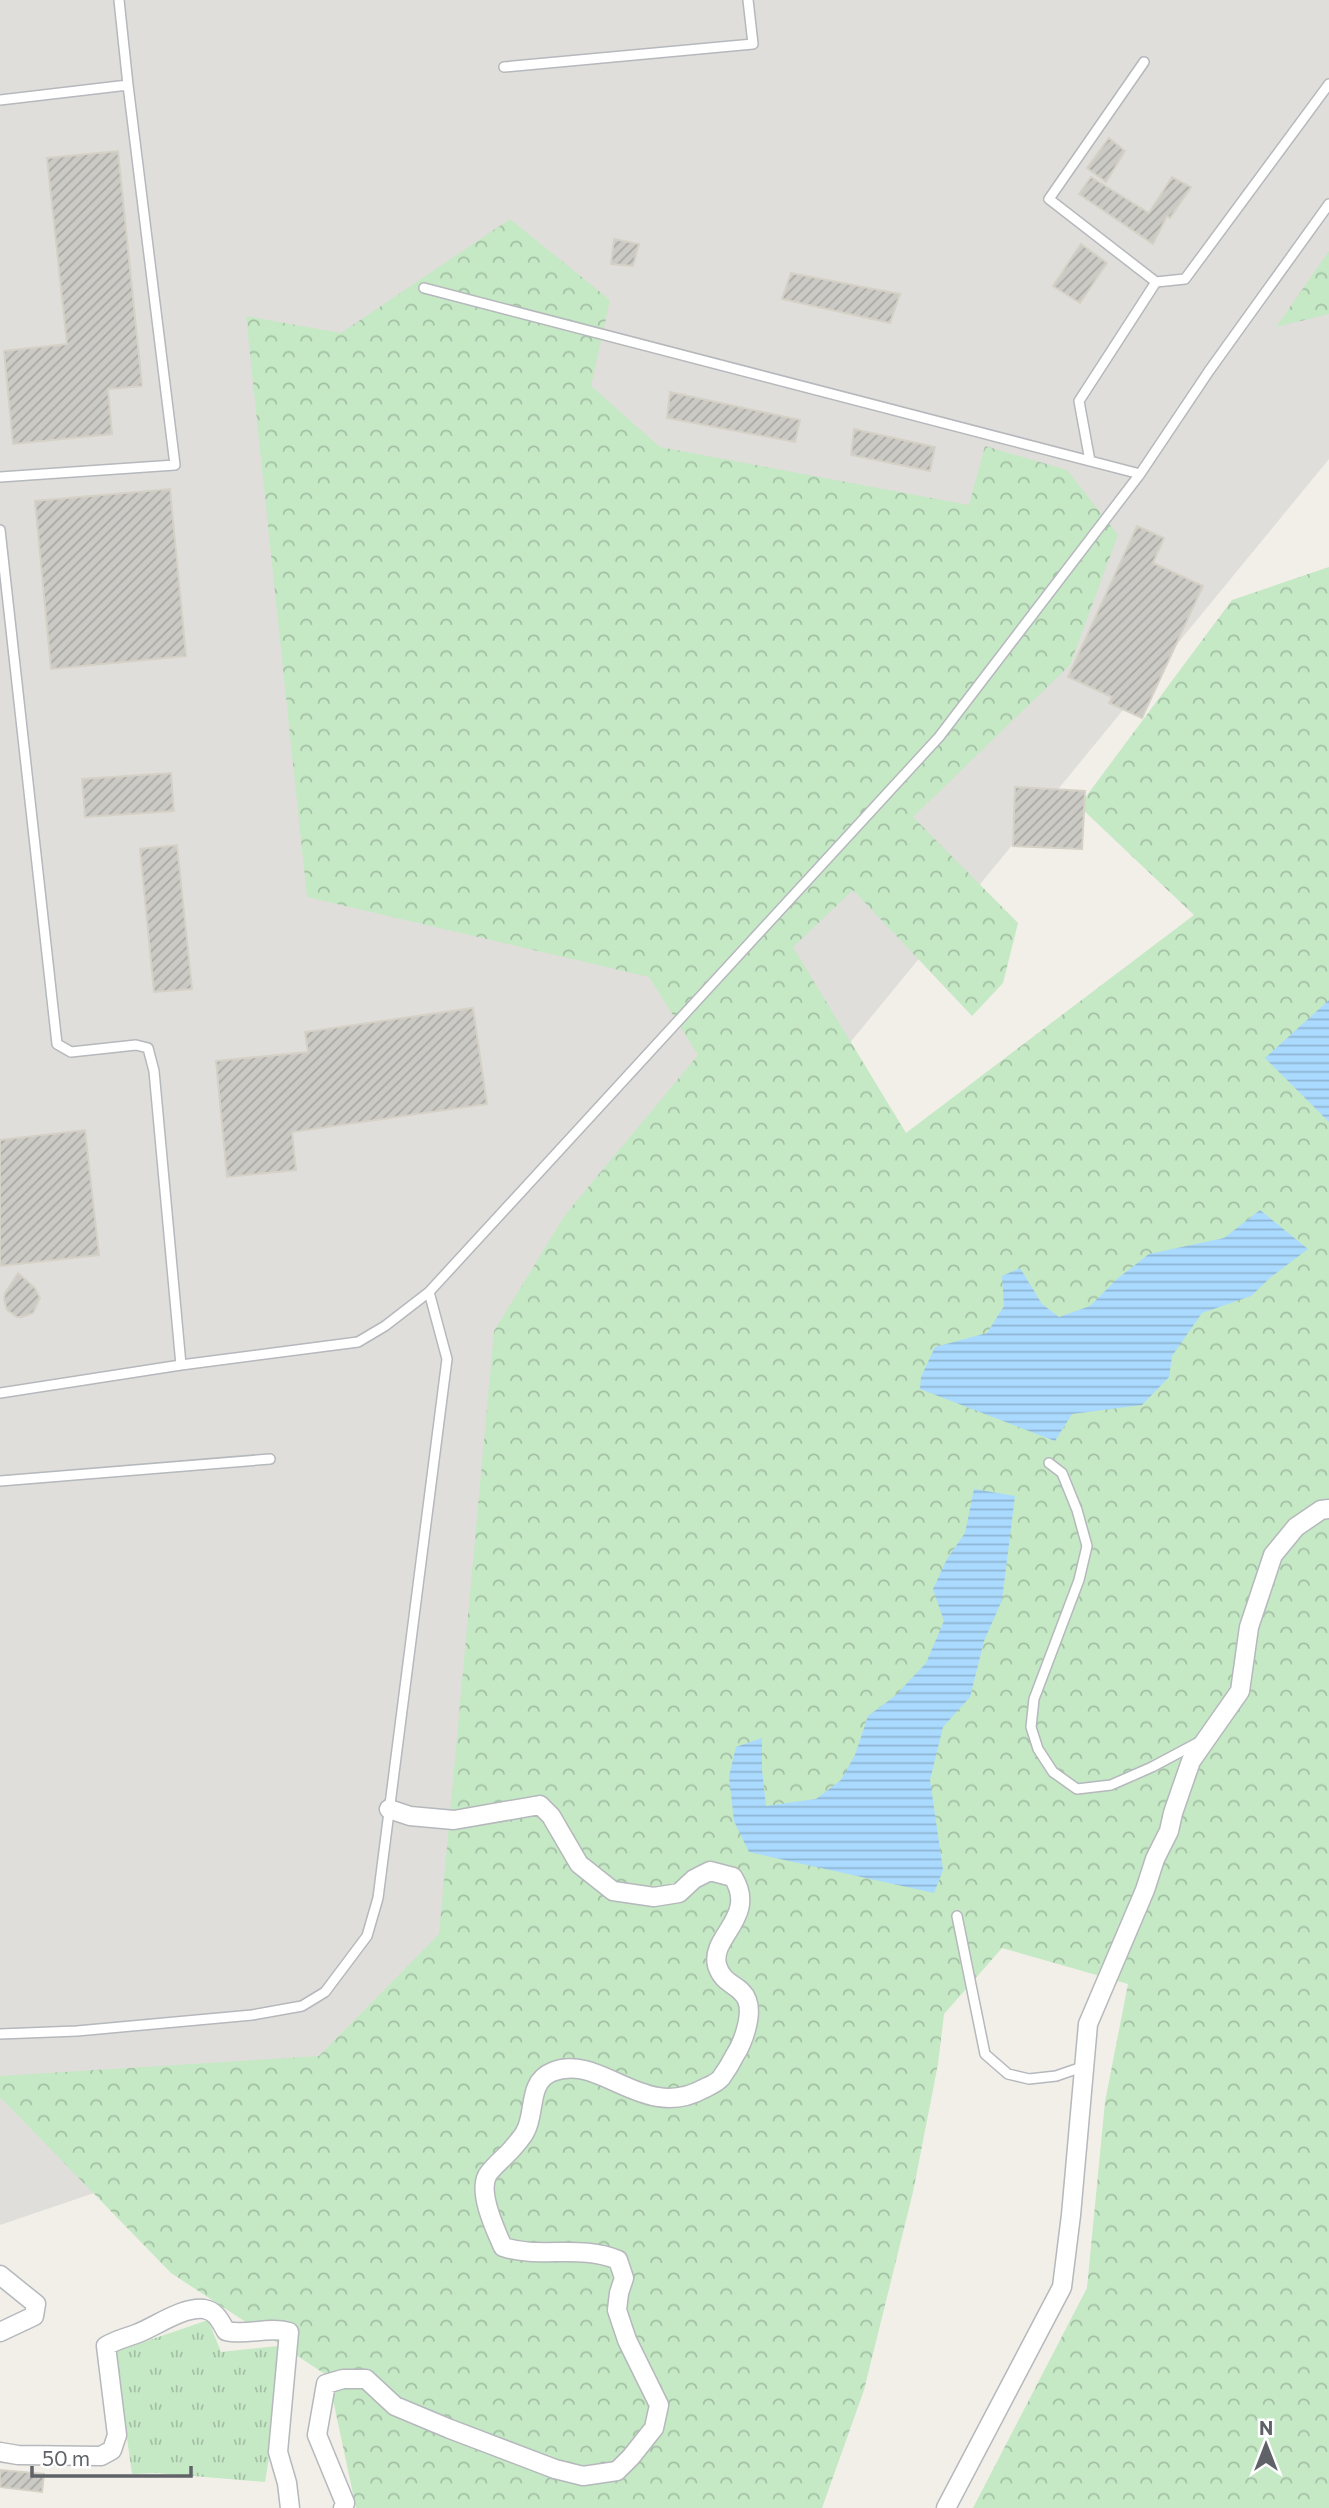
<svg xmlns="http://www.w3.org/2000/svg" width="1329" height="2508" font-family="Commissioner,sans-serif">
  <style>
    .industrial { fill: #e0deda }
    .forest { fill: url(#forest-crowns) }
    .park { fill: url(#park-tufts) }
    .water { fill: url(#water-rules) }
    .building { fill: url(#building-hatch); stroke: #d6d1c6; stroke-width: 2 }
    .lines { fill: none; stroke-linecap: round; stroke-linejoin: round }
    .service-casing { stroke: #b5b8bc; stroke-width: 12 }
    .minor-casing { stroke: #b5b8bc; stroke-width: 21 }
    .service { stroke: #fff; stroke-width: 9 }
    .minor { stroke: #fff; stroke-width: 18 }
  </style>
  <defs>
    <pattern id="forest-crowns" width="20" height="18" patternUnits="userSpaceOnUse" patternTransform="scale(1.75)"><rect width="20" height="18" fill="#c5e8c5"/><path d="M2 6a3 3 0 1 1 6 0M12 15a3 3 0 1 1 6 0" fill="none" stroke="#a3c0a4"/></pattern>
    <pattern id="park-tufts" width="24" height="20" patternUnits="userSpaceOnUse" patternTransform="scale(1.75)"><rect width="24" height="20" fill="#c5e8c5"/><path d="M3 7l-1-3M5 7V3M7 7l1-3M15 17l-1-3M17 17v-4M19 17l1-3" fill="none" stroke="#a3c0a4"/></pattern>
    <pattern id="water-rules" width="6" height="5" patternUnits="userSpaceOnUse" patternTransform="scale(1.75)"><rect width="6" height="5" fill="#aadaff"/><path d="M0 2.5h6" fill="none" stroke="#8eb4d2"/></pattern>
    <pattern id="building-hatch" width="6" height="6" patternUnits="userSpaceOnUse" patternTransform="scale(1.75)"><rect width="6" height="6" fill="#cccac5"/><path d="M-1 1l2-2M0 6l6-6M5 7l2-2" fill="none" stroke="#a9a8a4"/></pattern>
  </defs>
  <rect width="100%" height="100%" fill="#f1efe8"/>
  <path class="industrial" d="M0,0H1329V459L606,1340L471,2065L0,2225Z"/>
  <path class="forest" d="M510,219L610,300L591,386L660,447L969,505L985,446L1067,470L1118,535L1070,665L913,817L1018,923L1003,983L972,1016L853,890L793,947L906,1133L1194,915L1079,806L1232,600L1329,567V2508H973L1087,2288L1105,2102L1128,1984L1002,1948L944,2014L938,2064L913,2192L864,2390L822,2508H356L328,2376L171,2273L0,2097V2076L319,2056L439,1934L494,1331L565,1215L698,1055L649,977L307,897L246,316L341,333Z
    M1329,251V314L1276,327Z"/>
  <path class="park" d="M208,2320L221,2352L287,2345L265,2482L156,2473L132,2474L115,2352Z"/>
  <path class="water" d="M1329,1000V1122L1265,1058Z
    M1260,1210L1308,1249L1271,1277L1251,1296L1202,1313L1172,1356L1169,1377L1142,1405L1072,1414L1055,1441L920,1389L921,1377L935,1347L987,1333L1004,1306L1002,1276L1020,1268L1042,1304L1059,1317L1090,1306L1117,1279L1149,1254L1224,1238Z
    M974,1489L1015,1496L1002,1600L984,1641L970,1697L943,1727L930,1780L943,1870L934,1893L749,1852L734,1821L729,1776L736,1747L762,1738V1770L766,1806L816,1799L841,1780L855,1755L868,1716L895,1696L926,1663L944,1621L933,1589L947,1559L965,1533Z"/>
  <path class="building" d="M1109,138L1125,151L1106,182L1087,168Z
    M118,151L142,386L108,389L112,434L13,444L4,351L67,344L47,158Z
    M1091,177L1149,213L1172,177L1191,187L1170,218L1167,216L1153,244L1079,194Z
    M614,239L639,244L633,266L611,264Z
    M1081,244L1107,263L1080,303L1053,286Z
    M791,273L900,294L890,323L782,299Z
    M670,392L800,420L795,442L667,418Z
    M854,429L935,447L930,471L851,455Z
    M170,489L186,656L51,669L35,501Z
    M1137,526L1164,538L1153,563L1203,586L1142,718L1109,703L1112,697L1068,677Z
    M171,773L174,811L85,817L82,779Z
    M1015,787L1085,791L1082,849L1013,846Z
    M177,845L192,989L154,992L140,849Z
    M473,1008L487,1104L292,1132L296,1170L227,1177L216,1061L308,1052L305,1032Z
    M85,1130L99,1255L0,1266V1140Z
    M18,1273L35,1288L40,1298L33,1313L22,1317H17L7,1310L4,1299L5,1293Z
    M0,2470L44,2474L42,2492L0,2487Z"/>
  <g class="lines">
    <defs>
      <path id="service" d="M1144,62L1049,199L1156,282
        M504,67L753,44L748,0
        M0,100L128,85L119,0
        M424,288L1140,474
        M1090,461L1079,401L1156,282L1185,279L1329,84
        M0,477L175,465L128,85
        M0,530L57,1044L71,1052L136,1045L148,1048L154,1071L181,1365
        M0,1393L181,1365L358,1342L385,1326L429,1292L939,737L1140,474L1209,371L1329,204
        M1049,1463L1062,1473L1077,1510L1087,1546L1079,1580L1034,1699L1031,1727L1038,1749L1053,1772L1077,1789L1111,1785L1152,1767L1199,1742
        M0,1481L270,1459
        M957,1916L985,2054L1008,2074L1029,2079L1056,2076L1085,2066
        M0,2034L77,2031L252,2015L302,2006L325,1992L367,1936L378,1898L447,1359L429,1292"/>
      <path id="minor" d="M0,2275L36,2304L34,2316L0,2332
        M0,2452L18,2455L101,2456L112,2450L117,2435L106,2346C116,2340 125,2338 136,2334C157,2326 181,2307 204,2309C216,2311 220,2321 226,2331C247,2336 268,2326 289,2332L278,2452L287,2483L290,2508
        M343,2508L345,2503L317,2435L326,2384L343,2379H366L395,2406L450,2429L555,2469L583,2476L617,2471L631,2457L654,2428L659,2405L627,2340L617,2310L619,2293L624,2278L618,2260C581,2244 540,2259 503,2247C496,2231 478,2194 487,2176C490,2169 506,2156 512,2149C516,2144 522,2138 525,2132C536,2114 527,2082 552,2072C600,2052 643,2122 703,2089C709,2086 717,2083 721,2078C726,2071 731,2063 735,2055C743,2043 753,2015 747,2000C741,1984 723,1986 717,1965C710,1936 758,1917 733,1877L710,1871L694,1879L679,1893L654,1897L613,1891L579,1864L551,1816L540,1805L454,1820L410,1816L389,1809
        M946,2508L1062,2287L1071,2215L1088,2024L1145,1890L1155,1859L1169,1831L1173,1813L1191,1761L1240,1691L1249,1627L1273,1555L1296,1527L1321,1510L1329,1509"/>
    </defs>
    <use href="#service" class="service-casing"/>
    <use href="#minor" class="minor-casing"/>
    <use href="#service" class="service"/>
    <use href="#minor" class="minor"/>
  </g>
  <g transform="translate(1266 2445)" stroke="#ffffff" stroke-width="5" paint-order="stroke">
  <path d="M0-5L12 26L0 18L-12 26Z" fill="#5f6368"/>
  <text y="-10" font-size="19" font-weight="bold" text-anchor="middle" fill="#5f6368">N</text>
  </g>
  <path d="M32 2466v10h159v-10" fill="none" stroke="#5f6368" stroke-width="3.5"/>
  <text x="42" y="2466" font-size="21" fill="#5f6368" stroke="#ffffff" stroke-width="5" paint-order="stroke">50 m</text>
</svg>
